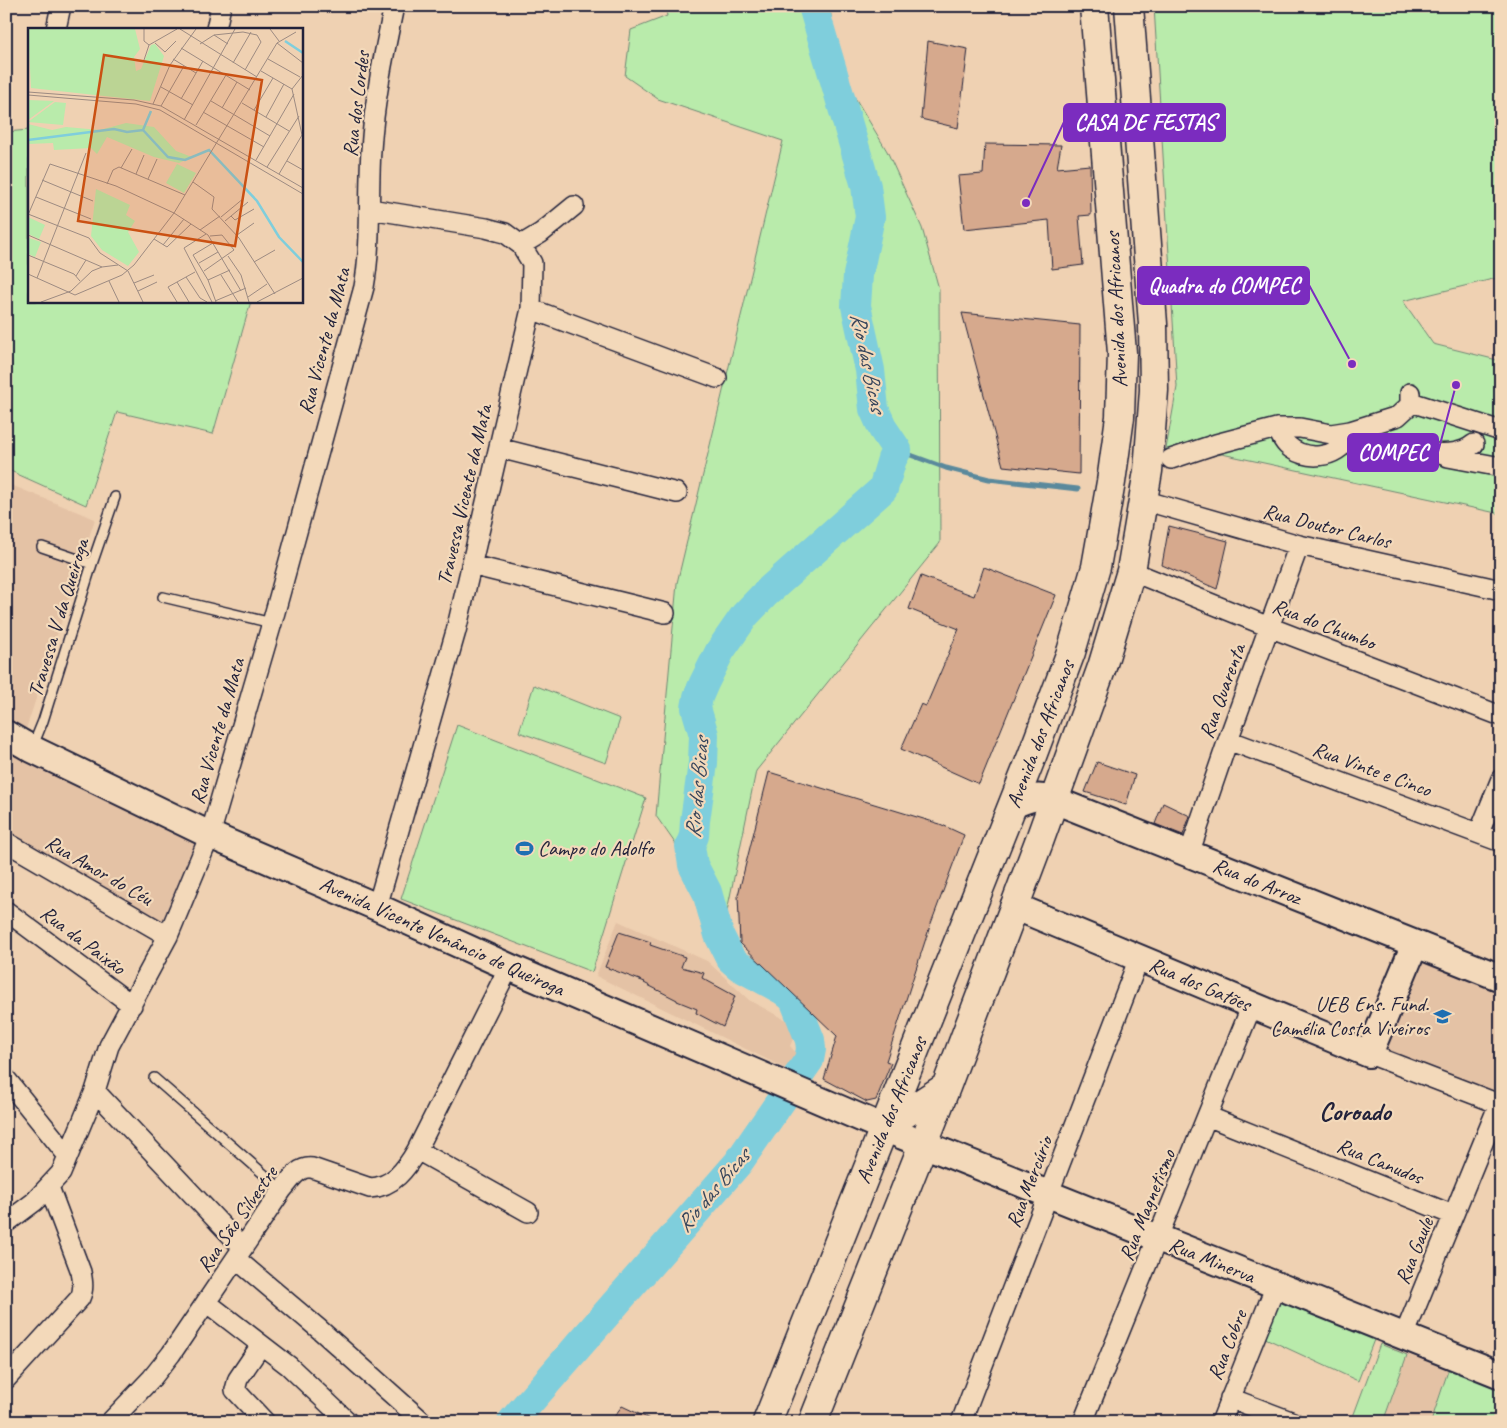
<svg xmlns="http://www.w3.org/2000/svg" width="1507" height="1428" font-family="Caveat,sans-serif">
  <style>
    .built { fill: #e4c2a5 }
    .green { fill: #b9ebab; stroke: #6e8673 }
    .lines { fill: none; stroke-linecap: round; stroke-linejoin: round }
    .stream { stroke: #5a899c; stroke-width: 5 }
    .river { stroke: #7fcedc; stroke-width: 30 }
    .building { fill: #d6a98d; stroke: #22223b }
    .lane-casing { stroke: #22223b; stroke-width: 12 }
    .street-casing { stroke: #22223b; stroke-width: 22 }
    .secondary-casing { stroke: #22223b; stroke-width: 30 }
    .primary-casing { stroke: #22223b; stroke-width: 31 }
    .lane { stroke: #f3d9ba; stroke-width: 9 }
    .street { stroke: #f3d9ba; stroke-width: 19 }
    .secondary { stroke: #f3d9ba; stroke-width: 26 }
    .primary { stroke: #f3d9ba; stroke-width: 28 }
    .labels { text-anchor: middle; stroke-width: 4.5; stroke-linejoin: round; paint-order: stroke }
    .street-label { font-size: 21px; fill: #22223b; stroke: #f3d9ba }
    .poi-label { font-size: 21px; fill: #22223b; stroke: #f3d9ba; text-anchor: start }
    .water-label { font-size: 22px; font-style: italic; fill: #35445b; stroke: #f3d9ba }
    .district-label { font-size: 26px; font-weight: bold; fill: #22223b; stroke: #f3d9ba }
    .inset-river { fill: none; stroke: #7fcedc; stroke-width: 2.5 }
    .inset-road { fill: none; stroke: #9d8b82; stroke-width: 1 }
    .view { fill: #ca5113; fill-opacity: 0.15; stroke: #ca5113; stroke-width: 2.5 }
    .inset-edge { fill: none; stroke: #22223b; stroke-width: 2.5 }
    .leader { fill: none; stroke: #7b2cbf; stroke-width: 2 }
    .callout-dot { fill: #7b2cbf; stroke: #f3d9ba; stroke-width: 2 }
    .callout { fill: #7b2cbf; stroke: #7b2cbf; stroke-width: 2 }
    .callout-label { font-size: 22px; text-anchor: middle; font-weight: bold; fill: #fff }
  </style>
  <rect width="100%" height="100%" fill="#efd1b2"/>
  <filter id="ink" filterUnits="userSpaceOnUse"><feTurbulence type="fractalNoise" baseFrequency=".02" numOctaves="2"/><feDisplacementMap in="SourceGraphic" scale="10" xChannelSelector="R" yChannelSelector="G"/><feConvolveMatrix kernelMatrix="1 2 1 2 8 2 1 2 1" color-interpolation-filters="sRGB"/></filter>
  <g filter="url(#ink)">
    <path class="built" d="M6,483L95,519L26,729L6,718Z
      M6,734L210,835L168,936L6,842Z
      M618,921L707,961L749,1000L791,1023L796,1032L790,1046L798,1055L793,1072L596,976Z
      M1415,944L1501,978V1099L1369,1054Z
      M1407,1355L1449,1368L1431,1422H1383Z"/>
    <path class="green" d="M665,6H830L836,66L887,151L922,228L939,289L940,543L756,771L726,916L656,816L677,583L783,141L658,99L625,76L631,30L667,16Z
      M1154,6H1501V277L1403,301L1433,344L1501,361V514L1222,454L1163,466L1177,387Z
      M29,130V301H251L213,434L117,412L86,505L6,469V132Z
      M534,685L620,719L606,763L519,732Z
      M457,725L646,798L592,972L401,899Z
      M1282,1293L1377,1332L1358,1381L1263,1337Z
      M1380,1344L1407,1355L1383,1422H1351Z
      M1449,1368L1501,1388L1500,1422H1431Z"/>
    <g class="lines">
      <path class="stream" d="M897,450L946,468L989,479L1078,489"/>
      <path class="river" d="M512,1422L738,1163L809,1060L811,1049L810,1040L794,999L783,990L739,966L731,959L719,935L707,892L693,865L690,846L694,836L695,821L703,763L704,735L696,708L698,697L704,683L720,651L745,615L766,593L883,489L892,459L897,450L883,429L874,409L870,370L856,306L858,275L870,217L866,186L813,6"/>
    </g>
    <path class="building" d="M928,41L968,49L958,128L921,119Z
      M985,144L1061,145L1057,168L1090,165L1091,215L1079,216L1083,265L1052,269L1049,220L964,229L958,176L983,174Z
      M962,313L1080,325L1079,474L1003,466Z
      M1169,526L1228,541L1217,589L1162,565Z
      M984,567L1056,595L979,784L901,749L921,704L926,706L959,629L909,609L921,576L974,596Z
      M1097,762L1135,775L1126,805L1085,792Z
      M769,772L940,824L964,835L930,926L886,1061L891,1063L876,1100L867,1102L824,1079L837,1036L740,943L738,895Z
      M1163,803L1190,816L1183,835L1155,824Z
      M619,932L651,942L650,945L685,957L681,967L704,973L702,978L735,996L723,1027L696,1013L697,1009L677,1001V1000L644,983L645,982L605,967Z
      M622,1406L656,1422H610Z"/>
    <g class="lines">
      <defs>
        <path id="lane" d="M42,547L92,564
          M163,597L272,623
          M32,748L43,721L92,564L115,497
          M154,1078L282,1190"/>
        <path id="street" d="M56,29L61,6
          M216,29L221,6
          M370,209L486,228L505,233L521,245L532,263L531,309L456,631L377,907
          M521,245L541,233L574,206
          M531,309L717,378
          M1411,402L1501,431
          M1277,428C1280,434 1282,440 1287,445C1305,462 1337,459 1349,437
          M1339,435L1431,453C1447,454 1462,454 1474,444
          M499,448L677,493
          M1448,457L1501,467
          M1171,459L1216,444L1277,428H1300L1331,434L1350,431L1398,416L1410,405V393
          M1143,500L1299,545L1501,590
          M471,565L665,613
          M1131,571L1269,627L1501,716
          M1228,740L1501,842
          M1479,833L1501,779
          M6,842L168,936
          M1189,854L1228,740L1299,545
          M6,911L132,1005
          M1369,1054L1499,1104
          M6,1079L68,1156
          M95,1091L243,1248
          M1207,1116L1453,1215
          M417,1150L528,1212
          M6,1223L34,1202L61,1173L95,1091L109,1046L168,936L210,835L272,623L364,287C372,242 368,196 371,150C374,101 384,54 394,6
          M236,1259L319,1329L423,1422
          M206,1302L289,1366L348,1422
          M1404,1336L1501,1099
          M261,1345L238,1379L235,1390L265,1422
          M6,1379L80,1298C84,1289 83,1282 81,1272L49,1187
          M1230,1398L1293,1422
          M110,1422L152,1378L171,1354L282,1190C290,1181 298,1166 312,1168L370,1188C393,1187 406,1169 417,1150L509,967
          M961,1422L1139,958
          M1083,1422L1252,1005
          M1221,1422L1276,1285"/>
        <path id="secondary" d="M6,734L32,749L210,835L377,907L509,967L903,1136L1501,1375
          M1013,805C1029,798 1037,795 1054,800L1501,978
          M1014,906L1369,1054L1415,944"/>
        <path id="primary" d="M883,1128L946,1087
          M767,1422L1032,756L1071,652L1096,567L1111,482L1120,417L1122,353L1094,6
          M813,1422L946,1087L1040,839L1102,667L1131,571L1148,471L1154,390L1153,324L1129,6"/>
      </defs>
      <use href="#lane" class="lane-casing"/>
      <use href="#street" class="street-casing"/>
      <use href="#secondary" class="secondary-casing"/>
      <use href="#primary" class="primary-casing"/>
      <use href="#lane" class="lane"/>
      <use href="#street" class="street"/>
      <use href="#secondary" class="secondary"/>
      <use href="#primary" class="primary"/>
    </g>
  </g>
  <defs>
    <symbol id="stadium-bare" viewBox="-9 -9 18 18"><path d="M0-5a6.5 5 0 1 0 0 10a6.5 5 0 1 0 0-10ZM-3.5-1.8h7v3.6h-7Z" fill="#1f6fb2" stroke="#f3d9ba" stroke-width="2.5" paint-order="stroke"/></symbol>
    <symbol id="school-bare" viewBox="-9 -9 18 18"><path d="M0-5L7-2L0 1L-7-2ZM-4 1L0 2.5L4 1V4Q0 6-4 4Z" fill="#1f6fb2" stroke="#f3d9ba" stroke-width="2.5" paint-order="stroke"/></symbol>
  </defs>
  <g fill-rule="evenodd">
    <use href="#stadium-bare" x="512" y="836" width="25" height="25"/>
    <use href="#school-bare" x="1430" y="1004" width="25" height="25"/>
  </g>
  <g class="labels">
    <g class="street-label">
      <text transform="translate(356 104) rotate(-83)" y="7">Rua dos Lordes</text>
      <text transform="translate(1116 310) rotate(-93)" y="7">Avenida dos Africanos</text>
      <text transform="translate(324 341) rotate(-75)" y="7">Rua Vicente da Mata</text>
      <text transform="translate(464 495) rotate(-77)" y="7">Travessa Vicente da Mata</text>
      <text transform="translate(1327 526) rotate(14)" y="7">Rua Doutor Carlos</text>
      <text transform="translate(58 618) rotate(-73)" y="7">Travessa V da Queiroga</text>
      <text transform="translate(1324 624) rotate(21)" y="7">Rua do Chumbo</text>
      <text transform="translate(1222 691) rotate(-70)" y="7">Rua Quarenta</text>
      <text transform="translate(217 731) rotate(-74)" y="7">Rua Vicente da Mata</text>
      <text transform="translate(1040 734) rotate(-69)" y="7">Avenida dos Africanos</text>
      <text transform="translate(1372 769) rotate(20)" y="7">Rua Vinte e Cinco</text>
      <text transform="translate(99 870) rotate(30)" y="7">Rua Amor do Céu</text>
      <text transform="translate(1257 881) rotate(22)" y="7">Rua do Arroz</text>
      <text transform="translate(442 936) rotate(24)" y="7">Avenida Vicente Venâncio de Queiroga</text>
      <text transform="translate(83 940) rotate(37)" y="7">Rua da Paixão</text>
      <text transform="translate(1200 984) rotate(23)" y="7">Rua dos Gatões</text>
      <text transform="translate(891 1110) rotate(-68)" y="7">Avenida dos Africanos</text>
      <text transform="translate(1380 1161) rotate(22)" y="7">Rua Canudos</text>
      <text transform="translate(1029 1182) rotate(-69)" y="7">Rua Mercúrio</text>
      <text transform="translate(1147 1205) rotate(-68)" y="7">Rua Magnetismo</text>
      <text transform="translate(237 1219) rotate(-55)" y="7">Rua São Silvestre</text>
      <text transform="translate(1414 1251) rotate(-68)" y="7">Rua Gaule</text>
      <text transform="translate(1212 1260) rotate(22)" y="7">Rua Minerva</text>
      <text transform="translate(1227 1345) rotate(-68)" y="7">Rua Cobre</text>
    </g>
    <g class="poi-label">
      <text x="538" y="855">Campo do Adolfo</text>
      <text x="1429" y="1011" text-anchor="end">UEB Ens. Fund.<tspan x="1429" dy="24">Camélia Costa Viveiros</tspan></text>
    </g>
    <g class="water-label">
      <text transform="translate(869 362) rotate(78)" y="8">Rio das Bicas</text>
      <text transform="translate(696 788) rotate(-85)" y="8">Rio das Bicas</text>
      <text transform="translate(712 1190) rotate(-50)" y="8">Rio das Bicas</text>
    </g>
    <g class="district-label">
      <text x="1355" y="1120">Coroado</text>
    </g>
  </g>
  <g transform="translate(28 28)">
    <rect width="275" height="275" fill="#efd1b2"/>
    <path d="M0,1H107L112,21L106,29L108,43L113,41L123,17L127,16L136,28L122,73L3,60ZM0,72L26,73L0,92ZM27,74L38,75L35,97L0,94ZM98,95L126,99L148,123L164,129L151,135L126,129L79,109L69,126L63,120L26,122L25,115L0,116V96L24,102L38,99L72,102ZM149,136L168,145L156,165L138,155ZM68,161L102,177L98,187L107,193L100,204L111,224L100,238L74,222L63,208ZM0,189L17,197L11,211L0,206ZM1,210L13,214L7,229L0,226Z" fill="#b9ebab"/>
    <path class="inset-river" d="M257,13L275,25M115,102L123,83M0,112L86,101L99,104L115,102L140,129L157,132L181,122L229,173L251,209L275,234"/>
    <path class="inset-road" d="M116,1V13L121,17L149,1M152,1L229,49M242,1L251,13M186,7L200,16M127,15L137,24L148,13M249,15L275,35M172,16L186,7L215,4L229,7L233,14L217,42M153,20L222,62M145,31L168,45M240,31L272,49M116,32L121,17M205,35L223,4M233,43L264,61M133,59L165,77M0,64L106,72L133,78L275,160M0,67L108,76L132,82L275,166M153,71L175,33M183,73L242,108M214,75L261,103M125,76L142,37L168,1M133,78L156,38M194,80L209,54M226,82L245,50M175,84L236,119M238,89L256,56M156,92L207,1M168,97L198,47M228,132L266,66M259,133L275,142M239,139L271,88M93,140L104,121M108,146L116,127M251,146L274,107L264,61L275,47M120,151L129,131M14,152L65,173M165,154L186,169L184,181L211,210L247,266M79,156L85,142L91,139L157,167M8,169L63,191M0,186L61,210L72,225L100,243L115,274M0,187L22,136L88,158L146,185L180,207L213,263M203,188L207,192L226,181M193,189L216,170M197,193L220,174M172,202L192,188M178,206L156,220L184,274M0,207L74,239L90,237M209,207L226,195M126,211L139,219L163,196M185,215L165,227L180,252L188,274M135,217L156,191M0,227L46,246L52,253M200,228L213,247L221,274M226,234L247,222M171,235L190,224M176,243L206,222L194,207L182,208M0,246L47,267M193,247L210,274M48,248L58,232M158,249L172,270L179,274M9,250L58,125M180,252L202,242M81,253L91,274M149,254L161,274M106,255L126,247M110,263L129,254M47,267L94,247L106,237L146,185L249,15L268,4M220,269L239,256M187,273L218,260M13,274L43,263L64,243L74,239M149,274L140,259L167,244M229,274L275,250"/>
    <path class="view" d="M76,27L234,52L207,218L50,193Z"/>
    <rect width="275" height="275" class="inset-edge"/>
  </g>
  <path class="leader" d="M1026 203L1064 122M1352 364L1309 285M1456 385L1438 452"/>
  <g class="callout-dot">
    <circle cx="1026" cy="203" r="5"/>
    <circle cx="1352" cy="364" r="5"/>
    <circle cx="1456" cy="385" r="5"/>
  </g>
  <g class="callout">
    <rect x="1064" y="104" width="161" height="37" rx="5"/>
    <rect x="1138" y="267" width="171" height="37" rx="5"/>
    <rect x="1348" y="434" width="90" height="37" rx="5"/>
  </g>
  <g class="callout-label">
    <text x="1145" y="130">CASA DE FESTAS</text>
    <text x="1224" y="293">Quadra do COMPEC</text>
    <text x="1393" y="460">COMPEC</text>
  </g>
  <rect width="1507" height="1428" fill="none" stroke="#f3d9ba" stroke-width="25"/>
  <rect x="12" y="12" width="1482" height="1403" fill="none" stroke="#22223b" stroke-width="2" filter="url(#ink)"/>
</svg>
